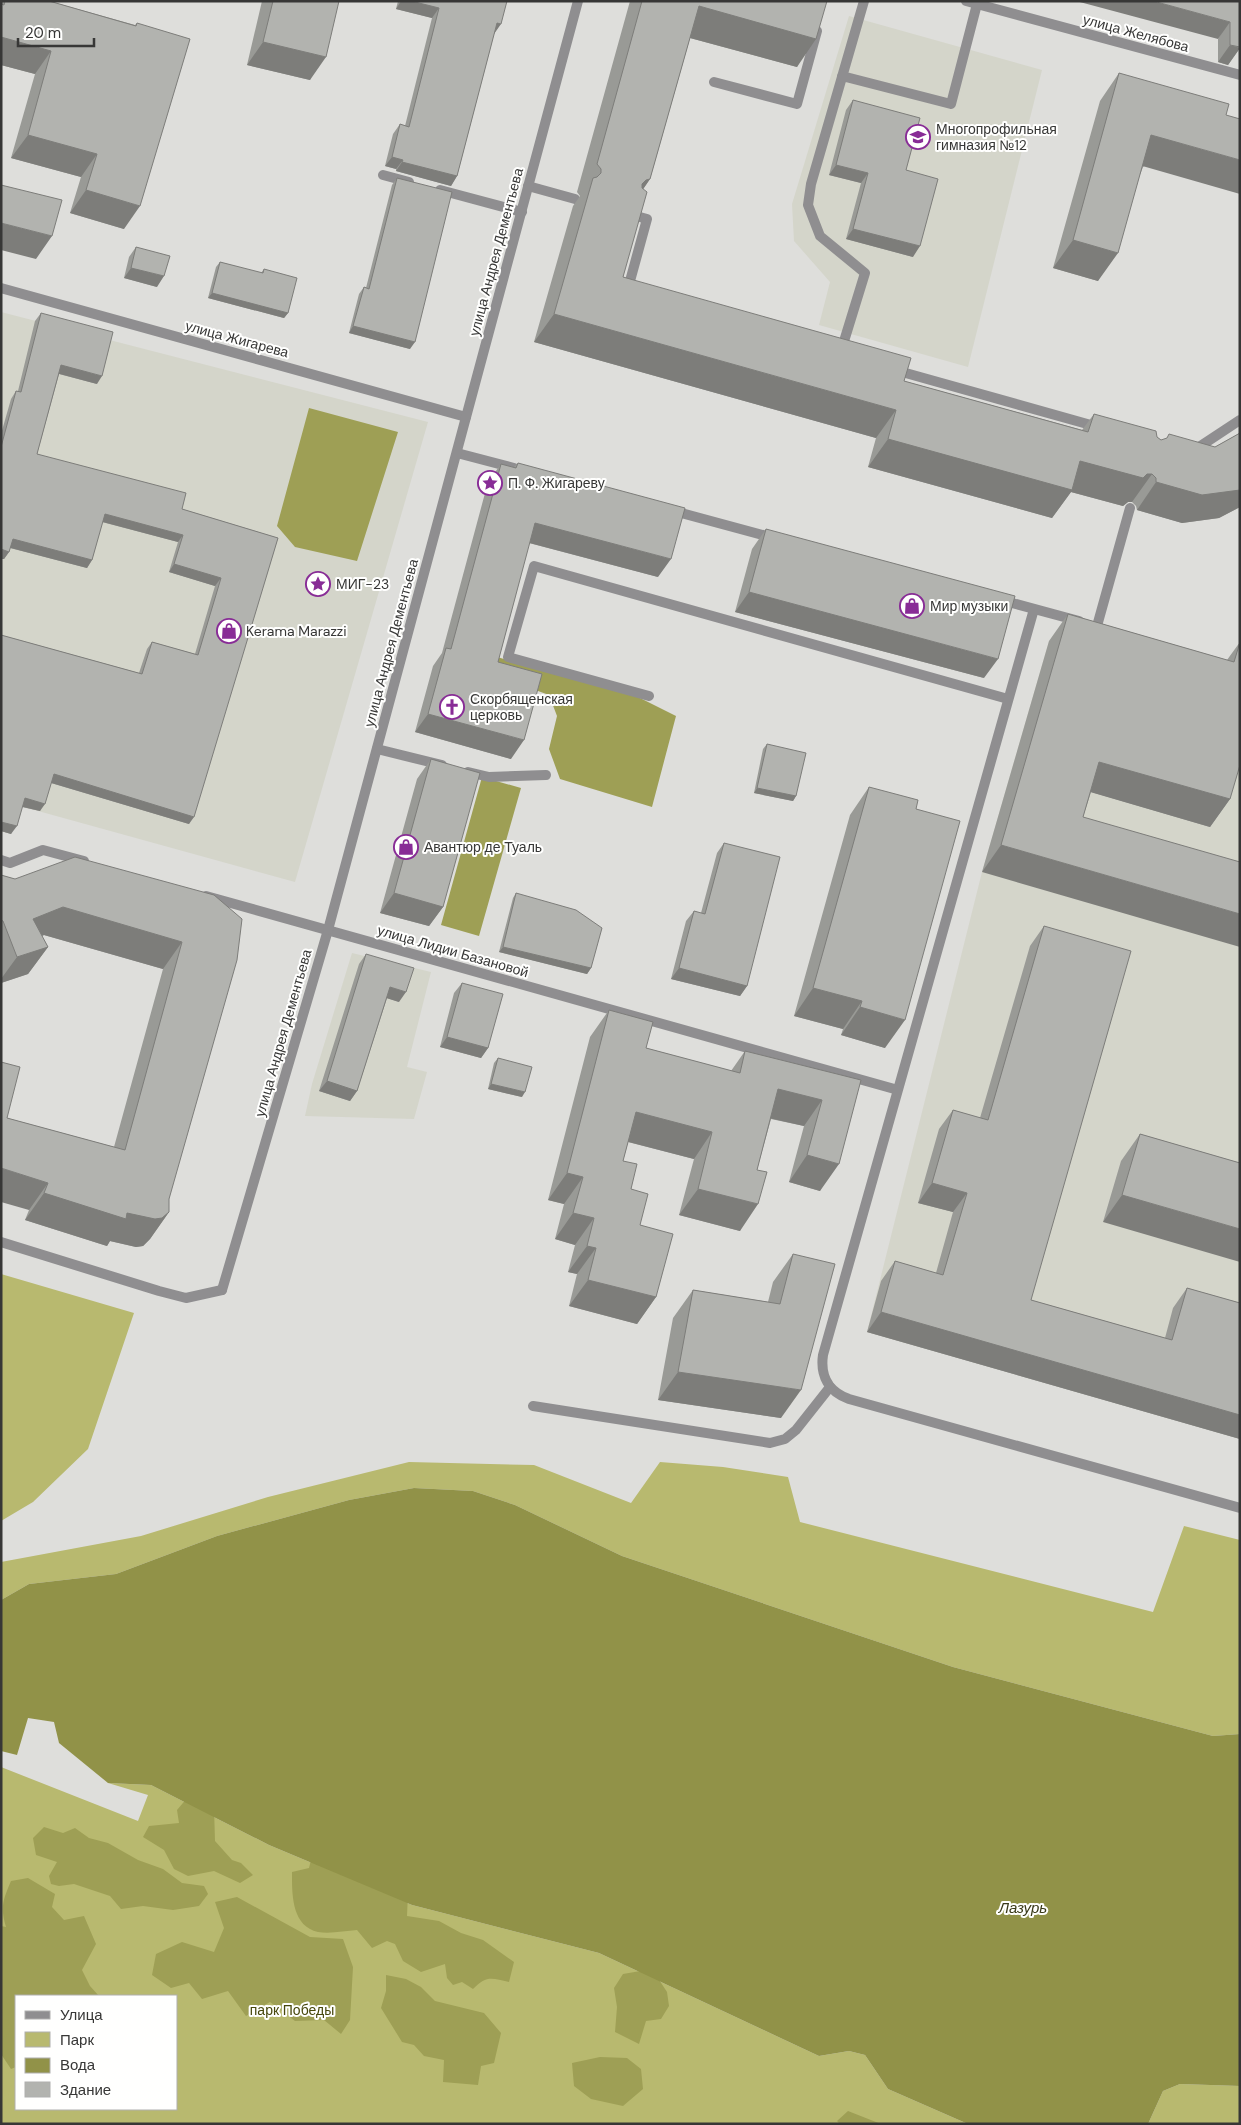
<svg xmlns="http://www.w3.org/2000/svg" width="1241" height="2125" font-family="'DM Sans',sans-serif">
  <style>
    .built { fill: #d4d5ca }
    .green { fill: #b8b96f; fill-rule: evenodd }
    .forest { fill: #9e9f55 }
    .water { fill: #919248 }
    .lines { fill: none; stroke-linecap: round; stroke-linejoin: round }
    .service { stroke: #8f8e90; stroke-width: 10 }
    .minor { stroke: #8f8e90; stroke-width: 10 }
    .tertiary { stroke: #8f8e90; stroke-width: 10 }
    .wall { fill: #999a96 }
    .shaded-wall { fill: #7d7d7a }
    .building { fill: #b2b3af; stroke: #7d7d7a }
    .labels { text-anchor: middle; stroke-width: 4; stroke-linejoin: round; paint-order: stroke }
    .street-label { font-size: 14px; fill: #373736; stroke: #fffffe }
    .poi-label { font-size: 14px; fill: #373736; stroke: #fffffe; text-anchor: start }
    .park-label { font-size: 14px; fill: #47470c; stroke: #fffffe }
    .water-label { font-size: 15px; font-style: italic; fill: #393918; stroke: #fffffe }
  </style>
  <rect width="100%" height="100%" fill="#dededb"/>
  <path class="built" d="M849,16L1042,70L968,367L819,325L830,282L794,241L792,204Z
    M1,312L428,422L295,882L20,806L11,834L1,831Z
    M1049,641L1214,689L1240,675V1439L867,1332L982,872Z
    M352,953L431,972L407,1067L427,1072L414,1119L305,1116L312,1084Z"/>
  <path class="green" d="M1,1274L134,1313L88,1449L33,1502L1,1521Z
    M409,1462L534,1465L631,1503L660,1462L723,1467L788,1477L800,1522L1153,1612L1184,1526L1240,1540V1734L1213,1736L953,1667L622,1556L515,1505L473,1491L414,1488L349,1500L217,1536L116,1574L29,1584L1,1600V1562L141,1536L268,1497Z
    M1,1767L138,1821L148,1795L108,1783L151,1785L269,1845L412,1905L599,1953L819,2056L849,2051L865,2055L888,2089L968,2124H1ZM16,1996H176V2109H16Z
    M1180,2084L1240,2086V2124H1148L1163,2091Z"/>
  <path class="forest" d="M309,408L398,432L357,561L295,547L277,526Z
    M497,657L638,697L676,716L652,807L560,779L549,749L557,716L549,695L494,675Z
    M482,777L521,788L479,936L441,925Z
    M188,1797L214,1808L215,1841L232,1860L241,1863L253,1875L240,1883L214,1871L188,1876L174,1869L164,1850L143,1837L149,1826L179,1823L177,1810Z
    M44,1827L63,1833L75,1828L89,1838L108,1843L138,1860L163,1869L182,1883L204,1886L208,1894L199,1906L173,1910L143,1906L121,1909L110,1896L74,1884L59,1886L51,1884L49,1876L57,1862L36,1855L33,1838Z
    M313,1852L408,1893L407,1916L439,1921L461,1933L483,1940L514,1962L509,1982C492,1978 486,1975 473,1989L462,1982L453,1985L447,1978L445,1964L421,1972L403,1961L395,1944L387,1941L372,1948L357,1930C345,1931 330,1934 318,1932C291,1926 292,1893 292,1872L309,1868Z
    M28,1878L55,1894L52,1907L64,1920L84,1916L96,1944L82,1970L90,1986L99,1996H16V2067L11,2069L1,2054V1926L6,1927C0,1907 3,1900 11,1881Z
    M237,1897L310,1937L343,1939L353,1967L350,2020L341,2034L324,2020L295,2021L270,2002L246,2016L228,1991L202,1999L189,1983L171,1988L152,1975L156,1954L182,1942L214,1952L224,1928L215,1902Z
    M652,1969L667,1992L669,2006L661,2019L646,2021L639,2044L615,2032L617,2007L614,1988L623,1974Z
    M386,1975L406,1979L421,1987L435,2001L484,2013L501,2033L494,2063L481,2066L478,2085L443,2082L444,2060L424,2056L414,2045L402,2042L381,2008L386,1991Z
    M600,2057L627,2058L641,2069L643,2089L623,2106L591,2099L574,2086L572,2063Z
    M848,2111L881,2124H840L837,2121Z"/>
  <path class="water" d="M414,1488L473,1491L515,1505L622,1556L953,1667L1213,1736L1240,1734V2086L1180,2084L1163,2091L1148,2124H968L888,2089L865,2055L849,2051L819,2056L599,1953L412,1905L269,1845L151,1785L108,1783L59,1743L54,1722L28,1718L17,1755L1,1751V1600L29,1584L116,1574L217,1536L349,1500Z"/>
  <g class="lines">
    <path class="service" d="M842,76L951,104L977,4
      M714,82L797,104L817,31
      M383,175L409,182
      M528,186L575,199
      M440,190L522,212
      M627,292L647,219L629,214
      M841,351L865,273L820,236L808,205L811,184L864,1
      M895,370L1098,427
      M1193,451L1240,420
      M1097,626L1130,508
      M649,696L508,657L534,566L1008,699
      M377,749L442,765
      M468,772L489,777L546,775
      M1,1242L159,1291L186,1298L222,1290
      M533,1406L770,1443L785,1439L796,1430L830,1387"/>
    <path class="minor" d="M966,1L1240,75
      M1,288L466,417
      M457,453L514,468
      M670,510L774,538
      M1001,600L1079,621
      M1034,609L823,1355C820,1376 829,1392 849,1399L1240,1508
      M1,860L10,863L43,850L84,861
      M206,896L898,1090
      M222,1290L328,930"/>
    <path class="tertiary" d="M328,930L578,1"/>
  </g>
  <path class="wall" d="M1,1H49L135,25L137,23L124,229L70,213L81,177L11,158L35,74L1,65Z
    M262,1H339L310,80L247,65Z
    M398,1H507L494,34L457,176L451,186L396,171V169L385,166L393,134L400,124L405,126L432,18L396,9Z
    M630,1H827L797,67L690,38L650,179L643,189L623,277L904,381L1082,430L1094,414L1157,437L1161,440L1215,447L1240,433V507L1219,518L1182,523L1137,510L1136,506L1132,502H1128L1123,506L1071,492L1052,518L868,467L876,438L534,342L573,206L580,196L577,192Z
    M1240,1V48L1228,65L1218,62V39Z
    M1119,73L1226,115L1143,167L1098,281L1053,268L1100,101Z
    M853,100L913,257L846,239L861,183L829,175L846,110Z
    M397,178L410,349L349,333L359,294L364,287L366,288L392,185Z
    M136,247L157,287L124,278L129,257Z
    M220,262L261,273L264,269L288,313L284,318L208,298L216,267Z
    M41,313L97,384L59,374L37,454L182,509L278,538L189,824L51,783L40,811L22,807L11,834L1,831V635L139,673L147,649L152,642L195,654L215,586L169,572L178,542L102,522L92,560L87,568L10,548L9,552L4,559H1V434L11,399L16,391H18L35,321Z
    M518,463L658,577L529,543L498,662L511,759L415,732L433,666L442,653L488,482L501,464L514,467Z
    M766,529L984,678L735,612L752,549Z
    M1068,614L1227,660L1240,642L1230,799L1210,827L1091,792L1083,817L982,872L1049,641Z
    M767,744L796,796L793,801L754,793L763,749Z
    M431,759L443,907L429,926L380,913L417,779Z
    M869,787L916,809L885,1048L841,1035L843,1029L794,1016L850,815Z
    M724,843L747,986L740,996L671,979L686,921L694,911L701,913L717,853Z
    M1,875L15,879L214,895L169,1199V1212L150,1239L143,1246L136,1247L110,1241L107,1246L25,1220L29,1210L7,1118L114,1147L163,969L44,935L42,936L48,947L28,974L1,983Z
    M516,893L591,968L587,974L499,952L513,898Z
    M1044,926L1031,1300L1165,1338L1173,1308L1187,1288L1240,1303V1439L867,1332L881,1281L895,1261L936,1273L953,1212L918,1203L939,1129L953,1110L980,1118L1030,946Z
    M366,954L399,1002L387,998L357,1091L350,1101L319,1091L359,964Z
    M462,983L488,1048L481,1058L440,1047L454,993Z
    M609,1010L646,1048L731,1071L745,1051L861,1080L820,1191L789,1182L804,1126L771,1119L740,1231L679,1215L694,1159L628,1142L623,1161L640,1225L656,1297L637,1324L569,1306L577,1274L568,1272L575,1245L555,1239L564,1204L548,1200L590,1037Z
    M498,1058L522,1097L488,1089L494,1063Z
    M1140,1134L1240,1163L1103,1222L1121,1161Z
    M793,1254L781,1418L658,1400L673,1318L693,1290L768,1302L773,1282Z"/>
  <path class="shaded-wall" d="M401,1H411L439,8L432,18L396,9Z
    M1076,1H1153L1230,22L1218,39Z
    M699,6L816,39L797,67L679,35Z
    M497,23L501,24L494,34Z
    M1,37L51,51L35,74L1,65Z
    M263,42L326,57L310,80L247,65Z
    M1230,45L1240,48L1228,65L1218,62Z
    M28,135L97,154L81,177L11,158Z
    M1151,135L1240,160V194L1132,163Z
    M392,157L403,160L396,169L385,166Z
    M402,162L457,176L451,186L396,171Z
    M836,165L868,173L861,183L829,175Z
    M650,179L631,207L642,184L646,180Z
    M86,190L140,206L124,229L70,213Z
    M1,223L52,236L36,259L1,250Z
    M853,229L920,246L913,257L846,239Z
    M1073,240L1118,253L1098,281L1053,268Z
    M131,268L164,276L157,287L124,278Z
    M212,293L288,313L284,318L208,298Z
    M554,314L896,410L876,438L534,342Z
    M353,326L415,342L410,349L349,333Z
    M61,365L102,376L97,384L56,373Z
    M888,439L1080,461L1147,474H1152L1132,502H1128L1123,506L1071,492L1052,518L868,467Z
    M1156,482L1240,490V507L1219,518L1182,523L1137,510Z
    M105,514L183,535L178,542L99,521Z
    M535,523L671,559L658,577L522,541Z
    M13,539L92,560L87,568L7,547Z
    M1,549L9,552L4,559H1Z
    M174,564L221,578L215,586L169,572Z
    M749,592L998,659L984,678L735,612Z
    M428,714L524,740L511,759L415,732Z
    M1099,762L1230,799L1210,827L1080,789Z
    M54,774L194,817L189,824L48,782Z
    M757,788L796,796L793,801L754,793Z
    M25,798L45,804L40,811L19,806Z
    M1,822L17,826L11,834L1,831Z
    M1001,845L1240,914V947L982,872Z
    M394,893L443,907L429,926L380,913Z
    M63,907L182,942L163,969L44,935L14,947L33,919Z
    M48,947L28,974L1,983V979L17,957Z
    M503,947L591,968L587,974L499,952Z
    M679,968L747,986L740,996L671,979Z
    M390,987L406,992L399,1002L383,997Z
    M813,988L862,1001L843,1029L794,1016Z
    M860,1007L905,1020L885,1048L841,1035Z
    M447,1037L488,1048L481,1058L440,1047Z
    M327,1081L357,1091L350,1101L319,1091Z
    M491,1084L525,1092L522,1097L488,1089Z
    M778,1089L822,1100L804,1126L760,1116Z
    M636,1112L712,1132L694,1159L617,1139Z
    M807,1155L839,1164L820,1191L789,1182Z
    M1,1168L48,1183L29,1210L1,1202Z
    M567,1173L583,1177L564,1204L548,1200Z
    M932,1183L967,1193L953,1212L918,1203Z
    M698,1189L758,1204L740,1231L679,1215Z
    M44,1193L127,1213L169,1212L150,1239L143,1246L136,1247L110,1241L107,1246L25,1220Z
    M1122,1195L1240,1229V1262L1103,1222Z
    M573,1213L594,1218L575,1245L555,1239Z
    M587,1246L596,1248L577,1274L568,1272Z
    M588,1280L656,1297L637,1324L569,1306Z
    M881,1312L1240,1415V1439L867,1332Z
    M678,1372L801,1390L781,1418L658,1400Z"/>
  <path class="building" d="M5,1H49L136,26L137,23L190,39L140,206L86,190L97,154L28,135L51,51L1,37V4L4,5Z
    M273,1H339L326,57L263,42Z
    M411,1H507L501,24L497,23L457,176L402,162L403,160L392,157L400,124L409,127L439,8Z
    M642,1H827L816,39L699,6L650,179L646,180L642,184V188L647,192L623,277L911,358L904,381L1088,432L1094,414L1156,431L1157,437L1161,440L1167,438L1169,434L1215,447L1240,433V490L1202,495L1156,482V478L1152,474H1147L1143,478L1080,461L1072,490L888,439L896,410L554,314L593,178L597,177L601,173V169L597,164Z
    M1153,1H1240V47L1230,45V22Z
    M1119,73L1229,104L1226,115L1240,119V160L1151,135L1118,253L1073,240Z
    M853,100L920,118L906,170L938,179L920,246L853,229L868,173L836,165Z
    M397,178L452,192L415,342L353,326L364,287L369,289Z
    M1,185L62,200L52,236L1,223Z
    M136,247L170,256L164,276L131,268Z
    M220,262L263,273L264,269L297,278L288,313L212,293Z
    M41,313L113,332L102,376L61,365L37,454L186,493L182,509L278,538L194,817L54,774L45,804L25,798L17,826L1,822V635L142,674L152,642L198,655L221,578L174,564L183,535L105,514L92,560L13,539L9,552L1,549V447L16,391L21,392Z
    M518,463L685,508L671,559L535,523L498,662L542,674L524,740L428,714L446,648L451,649L501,464L516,468Z
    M766,529L1015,596L998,659L749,592Z
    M1068,614L1234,662L1240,642V765L1230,799L1099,762L1083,817L1240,862V914L1001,845Z
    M767,744L806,753L796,796L757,788Z
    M431,759L480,773L443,907L394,893Z
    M869,787L918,800L916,809L960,821L905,1020L860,1007L862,1001L813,988Z
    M724,843L780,857L747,986L679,968L694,911L705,914Z
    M75,857L214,895L242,919L237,960L169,1199V1212L162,1218L155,1219L127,1213L126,1219L44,1193L48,1183L1,1168V1062L20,1067L7,1118L125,1150L182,942L63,907L33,919L48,947L17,957L3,921L1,920V875L15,879Z
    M516,893L576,910L602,928L591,968L503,947Z
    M1044,926L1131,951L1031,1300L1172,1340L1187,1288L1240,1303V1415L881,1312L895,1261L943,1275L967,1193L932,1183L953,1110L988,1120Z
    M366,954L414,968L406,992L390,987L357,1091L327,1081Z
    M462,983L503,994L488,1048L447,1037Z
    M609,1010L653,1022L646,1048L740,1073L745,1051L861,1080L839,1164L807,1155L822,1100L778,1089L757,1170L767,1172L758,1204L698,1189L712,1132L636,1112L623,1161L637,1164L631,1189L648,1194L640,1225L673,1234L656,1297L588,1280L596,1248L587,1246L594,1218L573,1213L583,1177L567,1173Z
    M498,1058L532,1067L525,1092L491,1084Z
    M1140,1134L1240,1163V1229L1122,1195Z
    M793,1254L835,1264L801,1390L678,1372L693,1290L780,1304Z"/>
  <defs>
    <symbol id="school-ring" viewBox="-11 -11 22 22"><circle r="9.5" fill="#fffffe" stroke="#882c96" stroke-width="1.5"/><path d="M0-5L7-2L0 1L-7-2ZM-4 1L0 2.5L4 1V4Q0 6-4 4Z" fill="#882c96"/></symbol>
    <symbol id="sight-ring" viewBox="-11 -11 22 22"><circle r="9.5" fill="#fffffe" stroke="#882c96" stroke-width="1.5"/><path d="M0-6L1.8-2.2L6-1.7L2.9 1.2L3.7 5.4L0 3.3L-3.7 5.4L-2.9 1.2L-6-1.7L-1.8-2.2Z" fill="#882c96"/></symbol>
    <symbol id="shop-ring" viewBox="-11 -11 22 22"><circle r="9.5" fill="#fffffe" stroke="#882c96" stroke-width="1.5"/><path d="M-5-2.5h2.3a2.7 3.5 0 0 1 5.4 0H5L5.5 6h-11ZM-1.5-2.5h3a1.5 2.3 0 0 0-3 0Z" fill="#882c96"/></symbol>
    <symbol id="church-ring" viewBox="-11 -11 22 22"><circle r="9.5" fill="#fffffe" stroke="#882c96" stroke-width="1.5"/><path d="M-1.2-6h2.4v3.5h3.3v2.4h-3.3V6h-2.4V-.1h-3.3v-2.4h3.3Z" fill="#882c96"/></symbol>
  </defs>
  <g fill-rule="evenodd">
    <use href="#school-ring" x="904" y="123" width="28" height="28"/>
    <use href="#sight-ring" x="476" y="469" width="28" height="28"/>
    <use href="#sight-ring" x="304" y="570" width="28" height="28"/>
    <use href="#shop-ring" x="898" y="592" width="28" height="28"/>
    <use href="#shop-ring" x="215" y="617" width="28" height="28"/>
    <use href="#church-ring" x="438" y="693" width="28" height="28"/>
    <use href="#shop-ring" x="392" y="833" width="28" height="28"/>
  </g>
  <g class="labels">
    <g class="street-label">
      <text transform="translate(1136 33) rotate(15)" y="5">улица Желябова</text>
      <text transform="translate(496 252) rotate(-75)" y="5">улица Андрея Дементьева</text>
      <text transform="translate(237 339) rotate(15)" y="5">улица Жигарева</text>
      <text transform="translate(391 643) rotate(-75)" y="5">улица Андрея Дементьева</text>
      <text transform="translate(453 951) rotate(16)" y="5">улица Лидии Базановой</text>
      <text transform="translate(283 1033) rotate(-74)" y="5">улица Андрея Дементьева</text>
    </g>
    <g class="poi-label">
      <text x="936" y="134">Многопрофильная<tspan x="936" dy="16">гимназия №12</tspan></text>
      <text x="508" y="488">П. Ф. Жигареву</text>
      <text x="336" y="589">МИГ-23</text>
      <text x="930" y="611">Мир музыки</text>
      <text x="246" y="636">Kerama Marazzi</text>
      <text x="470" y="704">Скорбященская<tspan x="470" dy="16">церковь</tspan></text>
      <text x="424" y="852">Авантюр де Туаль</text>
    </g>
    <g class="park-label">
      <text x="292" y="2015">парк Победы</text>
    </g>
    <g class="water-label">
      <text x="1023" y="1913">Лазурь</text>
    </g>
  </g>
  <rect width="1241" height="2125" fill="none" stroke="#373736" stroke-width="5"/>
  <rect x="15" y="1995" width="162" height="115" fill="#fffffe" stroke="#afafae"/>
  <rect x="25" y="2011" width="25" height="8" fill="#8f8e90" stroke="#afafae"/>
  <text x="60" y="2020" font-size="15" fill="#373736">Улица</text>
  <rect x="25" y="2032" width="25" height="15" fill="#b8b96f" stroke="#afafae"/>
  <text x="60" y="2045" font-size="15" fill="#373736">Парк</text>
  <rect x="25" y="2058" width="25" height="15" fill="#919248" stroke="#afafae"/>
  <text x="60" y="2070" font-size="15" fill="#373736">Вода</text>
  <rect x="25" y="2082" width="25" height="15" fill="#b2b3af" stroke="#afafae"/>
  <text x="60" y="2095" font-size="15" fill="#373736">Здание</text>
  <path d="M18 38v8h76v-8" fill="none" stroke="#373736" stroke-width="2.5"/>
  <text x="25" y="38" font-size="15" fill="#373736" stroke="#fffffe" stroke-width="4" paint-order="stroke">20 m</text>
</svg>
